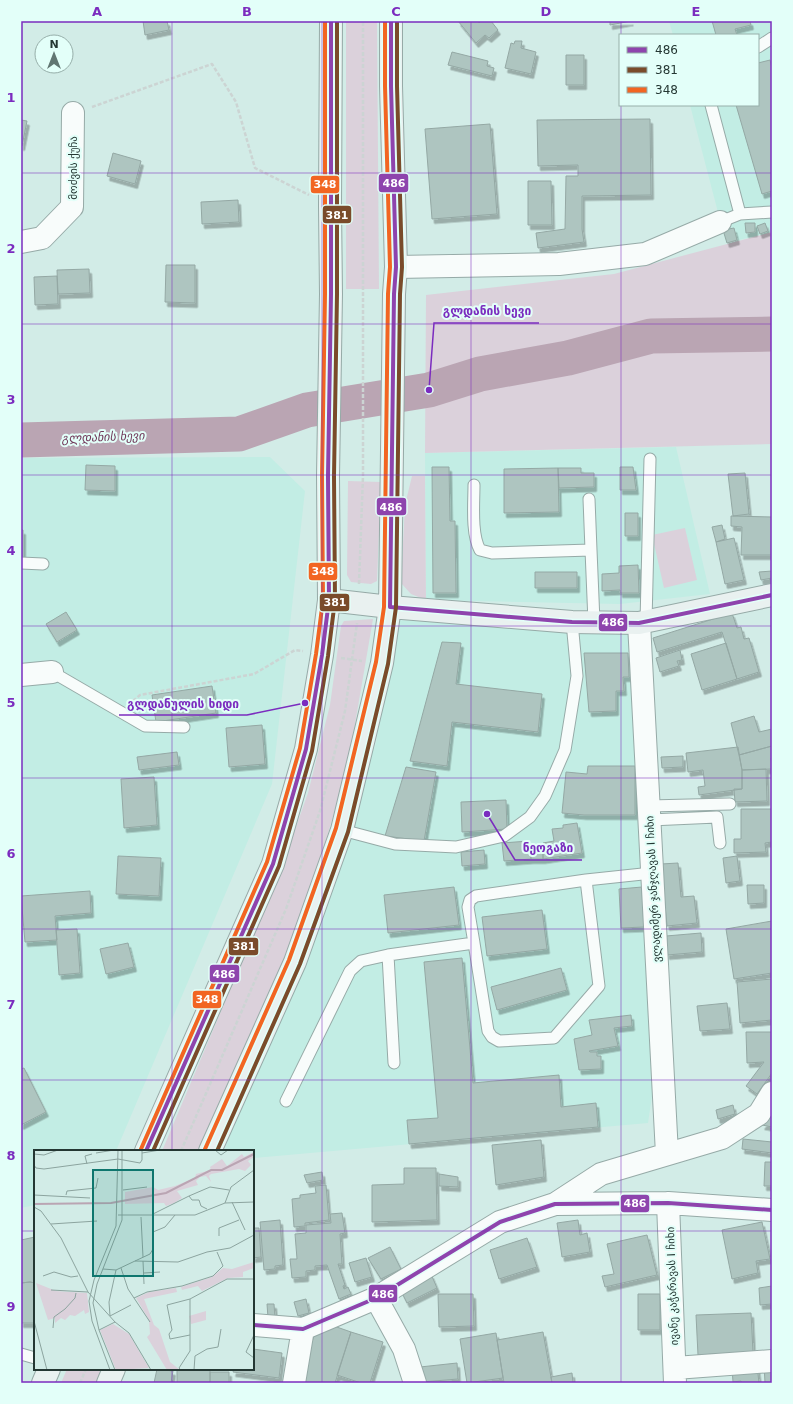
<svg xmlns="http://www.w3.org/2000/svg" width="793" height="1404" font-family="'DejaVu Sans','Noto Sans Georgian',sans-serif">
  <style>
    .built { fill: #c2ede4 }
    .green { fill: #dbd1db }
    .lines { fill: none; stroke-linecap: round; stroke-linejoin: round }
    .river { stroke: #baa5b3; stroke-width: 35 }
    .building { fill: #aec5c0; stroke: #94a8a4; filter: url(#shadow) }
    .lane-casing { stroke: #96aaa7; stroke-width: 13 }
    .street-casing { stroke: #96aaa7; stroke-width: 24 }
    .secondary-casing { stroke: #96aaa7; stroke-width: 24 }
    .path { stroke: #ccd4d3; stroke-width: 2.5; stroke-dasharray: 4 2; stroke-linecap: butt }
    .lane { stroke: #f8fcfb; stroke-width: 11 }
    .street { stroke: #f8fcfb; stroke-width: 22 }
    .secondary { stroke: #e9f1f0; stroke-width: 22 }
    .bus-1-casing { stroke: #e3fff9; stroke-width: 7 }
    .bus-2-casing { stroke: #e3fff9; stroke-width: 7 }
    .bus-3-casing { stroke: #e3fff9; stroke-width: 7 }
    .bus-1 { stroke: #8e44ad; stroke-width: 4 }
    .bus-2 { stroke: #7a4b2a; stroke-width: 4 }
    .bus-3 { stroke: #f26522; stroke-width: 4 }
    .grid { fill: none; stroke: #7b2cbf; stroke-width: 1; stroke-opacity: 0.55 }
    .labels { text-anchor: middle; stroke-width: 4; stroke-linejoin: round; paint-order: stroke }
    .street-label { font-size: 11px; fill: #243733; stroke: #e3fff9 }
    .water-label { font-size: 12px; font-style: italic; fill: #71395a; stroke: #e3fff9 }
    .inset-river { fill: none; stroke: #baa5b3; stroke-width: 2 }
    .inset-road { fill: none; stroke: #8ca49f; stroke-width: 1 }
    .view { fill: #0f766e; fill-opacity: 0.15; stroke: #0f766e; stroke-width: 2 }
    .inset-edge { fill: none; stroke: #243733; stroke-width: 2 }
    .leader { fill: none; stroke: #7b2cbf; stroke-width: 1.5 }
    .callout-dot { fill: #7b2cbf; stroke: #e3fff9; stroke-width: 1.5 }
    .callout-label { font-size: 12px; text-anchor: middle; font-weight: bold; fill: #7b2cbf; stroke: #e3fff9; stroke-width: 4; stroke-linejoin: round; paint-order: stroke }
    .line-badge { stroke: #e3fff9; stroke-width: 1.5 }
    .badge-label { font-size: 11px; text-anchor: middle; font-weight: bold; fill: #fff }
    .neatline { fill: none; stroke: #7b2cbf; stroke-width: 1.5 }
    .grid-label { font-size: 13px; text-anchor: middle; font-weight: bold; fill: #7b2cbf }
  </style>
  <defs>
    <filter id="shadow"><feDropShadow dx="2.5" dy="4.5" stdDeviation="0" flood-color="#0004"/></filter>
  </defs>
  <rect width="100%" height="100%" fill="#d2ece7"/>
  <path class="built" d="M669,21H772V232L726,243L690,105H758V35H673Z
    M676,447L710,594L620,604L426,600L425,453Z
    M270,457L305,491L272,784L116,1151H35V1205L21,1208V458Z
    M396,620L631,634L655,1076L648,1123L253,1158V1151H224L376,743Z"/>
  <path class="green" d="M346,21H377L379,289H346Z
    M772,232V444L425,453L426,295L614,274Z
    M412,476H425L426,600L411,594L401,583L405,505Z
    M348,481L381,482L377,581L371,584L351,582L347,575Z
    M685,528L697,580L664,588L652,535Z
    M373,619L349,759L317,873L287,952L200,1151H162L281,869L308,793L330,705L341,626L344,621Z
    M67,1369H104L98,1383H61Z"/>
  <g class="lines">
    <path class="river" d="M21,440L239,434L307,410L429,390L480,374L568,358L651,336L772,334"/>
  </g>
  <path class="building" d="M143,21H167L169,30L145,35Z
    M458,21H478L479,23L481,21H491L498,30L489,38L485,35L476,43Z
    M610,21H631L610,25Z
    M712,21H750L751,25L735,29L737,35H716Z
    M515,41H522L521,48L536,52L531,74L505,68L511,43L514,44Z
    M452,52L488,61L487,66L494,68L492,76L448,65Z
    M566,55H584V85H566Z
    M770,60L772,68V191L762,194L736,105H758V63Z
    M650,119L651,195L582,196V229L584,242L538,248L536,233L565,229L566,176H578V165L538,166L537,120Z
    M21,120L27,121L22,146H21Z
    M490,124L497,214L432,219L425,129Z
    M113,153L141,161L135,184L107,176Z
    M528,181H551L552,225H528Z
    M238,200L239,222L202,224L201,202Z
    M745,223H755V232L746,233Z
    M765,223L768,231L760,234L757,226Z
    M734,228L737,240L727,243L723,230Z
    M166,265H195V303L165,302Z
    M89,269L90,293L58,294L57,270Z
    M57,276L58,304L35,305L34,277Z
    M86,465L115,466V491L85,490Z
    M432,467H449L450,521H455L456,593H433Z
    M620,467H633L636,490H620Z
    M558,468H581V473H594V487L559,488Z
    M558,468L559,512L504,513V469Z
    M745,473L749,514L733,516L728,474Z
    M625,513H638V536H625Z
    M731,516L772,517L771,555H741L742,527L731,526Z
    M722,525L725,539L716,542L712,527Z
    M21,530H23V556H21Z
    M734,538L744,580L725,584L716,542Z
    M638,565L639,593H620V590L602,591V574L619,573V566Z
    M772,571V578L761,580L759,572Z
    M535,572H577V588H535Z
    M66,612L77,630L57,642L46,624Z
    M732,613L737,628L741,627L744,639L749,638L759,672L737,679L722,632L657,652L653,638Z
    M442,642L461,643L456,684L542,694L538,732L452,722L447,766L410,761Z
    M726,643L737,679L702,690L691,654Z
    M680,650L682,660L677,661L679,666L660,672L656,658Z
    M584,653H628L629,677H623L624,691H616V711L589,712Z
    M212,686L216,713L156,722L152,695Z
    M754,716L759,732L772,729V746L739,755L731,723Z
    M262,725L265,764L229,767L226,728Z
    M772,746V758H771L772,769L742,770L739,755Z
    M738,747L742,770V789L699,795L698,787L705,786L703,770L688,772L686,753Z
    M177,752L179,765L139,770L137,757Z
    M683,756V767L662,768L661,757Z
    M588,766H635V815H584L562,813L566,772L587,774Z
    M406,767L436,772L424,841L385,836Z
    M766,769L767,801L735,802L734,789H742V770Z
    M154,777L157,825L124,828L121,779Z
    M506,800L507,829L462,832L461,802Z
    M741,809H772V842L765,843L766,852L734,853V839H741Z
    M577,823L582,853L543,859V843L554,841L552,829L563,828V825Z
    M529,841L531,859L504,861L502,843Z
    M543,848V859H531L530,849Z
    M484,850L485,864L462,866L461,852Z
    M118,856L161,858L159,896L116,894Z
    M737,856L740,881L726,883L723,858Z
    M678,863L681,897L694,896L697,923L667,926L661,864Z
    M747,885H764V903L748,904Z
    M454,887L459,925L388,933L384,895Z
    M642,887L644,927L621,928L619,889Z
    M90,891L91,913L55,916L57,940L25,942L21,896Z
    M542,910L547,949L487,956L482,917Z
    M772,921V973L734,979L726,929Z
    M77,929L80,973L59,975L56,930Z
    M701,933L702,952L667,955L666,936Z
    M128,943L134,967L106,974L100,949Z
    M462,958L473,1083L559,1075L561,1107L596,1103L598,1127L409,1144L407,1120L438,1118L424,962Z
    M561,968L567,990L497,1010L491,987Z
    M772,979V1020L740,1023L737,982Z
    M727,1003L730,1029L700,1031L697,1006Z
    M631,1015L632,1026L614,1028L618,1046L589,1051L590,1052H597V1056H601V1069L579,1070L574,1039L592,1035L589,1020Z
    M746,1032H772V1073L757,1094L746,1086L764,1062L747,1063Z
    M24,1068L46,1112L21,1125V1069Z
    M733,1105L735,1114L718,1119L716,1110Z
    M772,1112V1127L762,1125Z
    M743,1139L772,1142V1153L742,1149Z
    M541,1140L544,1177L496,1185L492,1145Z
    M765,1162H772V1186H764Z
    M404,1168H436L437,1220L372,1222V1185L404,1184Z
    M322,1172L323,1180L307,1183L304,1175Z
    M439,1174L458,1177V1187L439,1186Z
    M326,1185L329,1220L305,1223V1226L294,1227L292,1199L300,1198V1195L316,1193L315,1186Z
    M342,1213L345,1233L340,1234L342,1264H338L345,1285L343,1286L344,1289L348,1287L351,1294L339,1299L327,1265L315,1266V1270L306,1271V1277L292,1278L290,1259H297L295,1234L306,1233V1225L331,1223L330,1214Z
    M280,1220L283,1265L275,1266V1269L264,1270L260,1222Z
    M578,1220L580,1235L587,1233L590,1252L562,1257L557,1223Z
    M762,1222L770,1259L756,1261L758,1273L732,1279L722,1230Z
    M253,1228H259L261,1257L253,1258Z
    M647,1235L657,1275L605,1287L602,1276L614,1274L607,1244Z
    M35,1237V1283L30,1282L21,1283V1240Z
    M527,1238L537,1267L499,1279L490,1250Z
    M390,1247L401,1269L381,1279L368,1258Z
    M366,1258L372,1277L355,1282L349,1263Z
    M431,1274L437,1288L407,1303L400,1289Z
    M30,1282L35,1283V1323H21V1283Z
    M772,1286V1304L760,1305L759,1288Z
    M438,1294H473L474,1326L439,1327Z
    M638,1294H660V1330H638Z
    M306,1299L309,1313L298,1316L294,1302Z
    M267,1304H274L275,1318H268Z
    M751,1313L753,1352L698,1355L696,1315Z
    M331,1325L351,1332L335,1383H298L315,1333Z
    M351,1332L383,1342L370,1383H361L337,1375Z
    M543,1332L552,1383H504L497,1340Z
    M496,1333L503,1378L467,1383L460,1339Z
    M253,1349L282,1353L279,1378L233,1372L234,1369H253Z
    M457,1363L458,1379L422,1382L420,1367Z
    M764,1364H772V1383H765Z
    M757,1365L759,1383H742L741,1381L733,1382L732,1368Z
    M157,1369L173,1371L171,1383H154Z
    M177,1369H210V1383H177Z
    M210,1372H229V1383H210Z
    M572,1373L573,1383H552L551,1377Z"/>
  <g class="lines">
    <defs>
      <path id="lane" d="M758,47L772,38
        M711,105L740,214
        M720,222L740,214L772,212
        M474,485C474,503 471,534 480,550L492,553L591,550L594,622
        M589,499L591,550
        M21,563L43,564
        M646,622L650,459
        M52,672L145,726L184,727
        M649,806L730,804
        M650,820L717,817L720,843
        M342,830L395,844L456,847L504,836L530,817L545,796L565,750L577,676L572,622
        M474,943L488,1031L492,1037L499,1041L554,1038L599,986L586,880
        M394,1063L388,955L474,943L468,907L470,900L476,896L586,880L652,873
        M286,1101L350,971L361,961L388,955
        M21,1354L35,1358"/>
      <path id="street" d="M21,242L42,238L72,207L73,113
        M396,267L559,264L645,254L720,222
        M639,623L667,1154
        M21,675L52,672
        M668,1203L675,1383
        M555,1204L601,1174L722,1138L759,1114L772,1093
        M376,1298L404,1349L415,1383
        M253,1325L303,1329L376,1298L500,1222L555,1204L668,1203L772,1210
        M675,1368L772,1361
        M294,1383L303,1329"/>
      <path id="secondary" d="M329,600L390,607L572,622L639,623L772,595
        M146,1151L273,864L306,749L322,655L329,600L328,476L331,294L330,206L331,21
        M210,1151L295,962L342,830L382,663L390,607L394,294L396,267L391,86V21
        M43,1383L49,1369
        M108,1383L114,1369"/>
    </defs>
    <use href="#lane" class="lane-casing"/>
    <use href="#street" class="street-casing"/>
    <use href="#secondary" class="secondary-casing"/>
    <path class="path" d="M92,107L212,64L236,102L255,168L309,195
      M359,584L363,476V21
      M341,658L362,661
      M133,701L140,695L254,674L295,650L303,651
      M181,1151L286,909L320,811L345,711L357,623
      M80,1383L86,1369"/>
    <use href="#lane" class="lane"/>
    <use href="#street" class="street"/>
    <use href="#secondary" class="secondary"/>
    <defs>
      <path id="bus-1" d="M391,21V86L396,267L394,294L390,607L572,622L639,623L772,595
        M146,1151L273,864L306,749L322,655L329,600L328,476L331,294V21
        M253,1325L303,1329L376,1298L500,1222L555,1204L668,1203L772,1210"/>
      <path id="bus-2" d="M153,1151L279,866L312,751L328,656L335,600L334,476L337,294V21
        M217,1151L300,964L348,832L388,664L396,607L400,294L402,267L397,86V21"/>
      <path id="bus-3" d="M141,1149L267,862L300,748L316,654L323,600L322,476L325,294V21
        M205,1149L289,960L336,828L376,662L384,607L388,294L390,267L385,86V21"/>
    </defs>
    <use href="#bus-1" class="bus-1-casing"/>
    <use href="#bus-2" class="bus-2-casing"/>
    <use href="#bus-3" class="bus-3-casing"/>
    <use href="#bus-1" class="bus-1"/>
    <use href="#bus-2" class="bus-2"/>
    <use href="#bus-3" class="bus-3"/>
  </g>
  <path class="grid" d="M172,21V1151M322,21V1383M471,21V1383M621,21V35M621,105V1383M21,173H772M21,324H772M21,475H772M21,626H772M21,778H772M21,929H772M21,1080H772M21,1231H35M253,1231H772M172,1369V1383"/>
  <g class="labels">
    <g class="street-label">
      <text transform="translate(73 168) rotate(-90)" y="4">მოძვის ქუჩა</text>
      <text transform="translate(653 889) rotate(-93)" y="4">ვლადიმერ ჯანჯღავას I ჩიხი</text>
      <text transform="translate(672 1286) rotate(-92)" y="4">ივანე კაჭარავას I ჩიხი</text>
    </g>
    <g class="water-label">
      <text transform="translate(103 437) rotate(-2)" y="4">გლდანის ხევი</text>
    </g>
  </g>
  <g transform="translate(34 1150)">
    <rect width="220" height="220" fill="#d2ece7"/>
    <path d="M220,2V7L214,11L217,15L211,21L205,19L177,24L175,26L177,32L172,26L166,27L162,31L164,35L143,41L148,48L140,53L132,56L130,53L91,54V42L119,37L124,40L141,36L161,28L162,24L177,20L176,17L188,9L193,16L208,4L210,7ZM220,112V118L209,122V127L194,128L168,141L164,136L148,140L147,137L178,127L189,118L198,119ZM2,133L22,141L53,143L55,162L51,164L50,160L41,166L36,165L31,170L27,168L21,173V168L14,170ZM142,138L143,142L110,149L120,175L125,179L136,212L146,220H133L113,187L116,184L115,170L102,148L115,142ZM172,161V170L157,174L155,166ZM79,174L95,184L115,218L82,220L66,180Z" fill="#dbd1db"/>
    <path class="inset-river" d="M0,54L77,53L132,43L177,20H188L220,4"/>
    <path class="inset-road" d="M181,0L187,5L194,0M62,3L80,0M108,3L126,0M0,4L10,5L24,0M53,14L51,6L58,4M0,15L2,18L10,19L84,9L106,13L108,10V0M89,40L113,37M0,45L56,48M32,45L33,41L62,38L64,28M198,52L211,80M191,53L197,37L220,20M0,57L7,61L27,88L54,142L81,172L95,183L117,220M173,59L167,56L165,50H158L155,46L176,37L195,40M119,64L155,46M84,65H161L191,53L220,52M107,67L109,107M17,74L63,71M185,86V78L205,70M101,111L116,104L119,99V82L131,77L141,65M109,111L110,134M87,118L94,139L116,172M69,119L82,120L101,111L144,112L173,102L196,98L220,85M110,123L126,122M9,126L20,122L37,127L44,126M17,140L54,142M100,148L113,142L148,136L179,126L189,116L183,102M76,166L75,152L82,120M76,166L97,155M0,171L13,220M19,178L20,167L31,159L41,148L42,143M65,180L81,172M156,185L136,189L135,184L138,180L133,155L156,149L193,129H220M220,185L212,202L220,208M76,220L58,171L55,151L60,130L82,76L84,0M81,220L65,180L59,153L63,134L88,70V0M147,220L145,218L156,201V149M160,220L161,206L173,199L184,197L187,179"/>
    <path class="view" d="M59,20H119V126H59Z"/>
    <rect width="220" height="220" class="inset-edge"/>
  </g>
  <path class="leader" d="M429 390L434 323H539M305 703L247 715H119M487 814L515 860H582"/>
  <g class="callout-dot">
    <circle cx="429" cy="390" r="4"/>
    <circle cx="305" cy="703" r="4"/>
    <circle cx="487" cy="814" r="4"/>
  </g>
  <g class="callout-label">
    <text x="487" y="315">გლდანის ხევი</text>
    <text x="183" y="708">გლდანულის ხიდი</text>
    <text x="548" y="852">ნეოგაზი</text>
  </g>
  <g class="line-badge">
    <rect x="378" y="173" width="31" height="20" rx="4" fill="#8e44ad"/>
    <rect x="310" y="175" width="30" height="19" rx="4" fill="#f26522"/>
    <rect x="322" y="205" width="30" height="19" rx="4" fill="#7a4b2a"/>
    <rect x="376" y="497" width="31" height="19" rx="4" fill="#8e44ad"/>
    <rect x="308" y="562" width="30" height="19" rx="4" fill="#f26522"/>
    <rect x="319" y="593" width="31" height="19" rx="4" fill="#7a4b2a"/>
    <rect x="598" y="613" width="30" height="19" rx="4" fill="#8e44ad"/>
    <rect x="228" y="937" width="31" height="19" rx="4" fill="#7a4b2a"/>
    <rect x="209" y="964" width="31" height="19" rx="4" fill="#8e44ad"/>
    <rect x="192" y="990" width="30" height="19" rx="4" fill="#f26522"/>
    <rect x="620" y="1194" width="30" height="19" rx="4" fill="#8e44ad"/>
    <rect x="368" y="1284" width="30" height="19" rx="4" fill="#8e44ad"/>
  </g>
  <g class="badge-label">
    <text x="394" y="187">486</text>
    <text x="325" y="188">348</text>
    <text x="337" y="219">381</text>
    <text x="391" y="511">486</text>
    <text x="323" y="575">348</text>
    <text x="335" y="606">381</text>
    <text x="613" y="626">486</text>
    <text x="244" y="950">381</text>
    <text x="224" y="978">486</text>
    <text x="207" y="1003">348</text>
    <text x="635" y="1207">486</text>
    <text x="383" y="1298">486</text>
  </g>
  <rect width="793" height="1404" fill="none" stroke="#e3fff9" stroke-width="44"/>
  <rect x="619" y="34" width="140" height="72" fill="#e3fff9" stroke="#97afaa"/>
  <rect x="627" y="47" width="20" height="6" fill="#8e44ad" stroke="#97afaa"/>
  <text x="655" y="54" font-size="12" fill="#243733">486</text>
  <rect x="627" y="67" width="20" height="6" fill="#7a4b2a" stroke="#97afaa"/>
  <text x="655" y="74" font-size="12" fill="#243733">381</text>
  <rect x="627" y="87" width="20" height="6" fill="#f26522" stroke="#97afaa"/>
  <text x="655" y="94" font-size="12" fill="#243733">348</text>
  <g transform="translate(54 54)"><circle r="19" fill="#e3fff9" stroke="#97afaa"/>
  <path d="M0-3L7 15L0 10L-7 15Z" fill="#617672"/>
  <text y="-6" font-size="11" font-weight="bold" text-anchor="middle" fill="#243733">N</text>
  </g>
  <rect x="22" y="22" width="749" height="1360" class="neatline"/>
  <g class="grid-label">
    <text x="97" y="16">A</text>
    <text x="247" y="16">B</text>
    <text x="396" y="16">C</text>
    <text x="546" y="16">D</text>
    <text x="696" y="16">E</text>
    <text x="11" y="102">1</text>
    <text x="11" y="253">2</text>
    <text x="11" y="404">3</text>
    <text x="11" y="555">4</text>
    <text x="11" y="707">5</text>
    <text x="11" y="858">6</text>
    <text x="11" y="1009">7</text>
    <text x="11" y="1160">8</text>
    <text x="11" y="1311">9</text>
  </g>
</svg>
